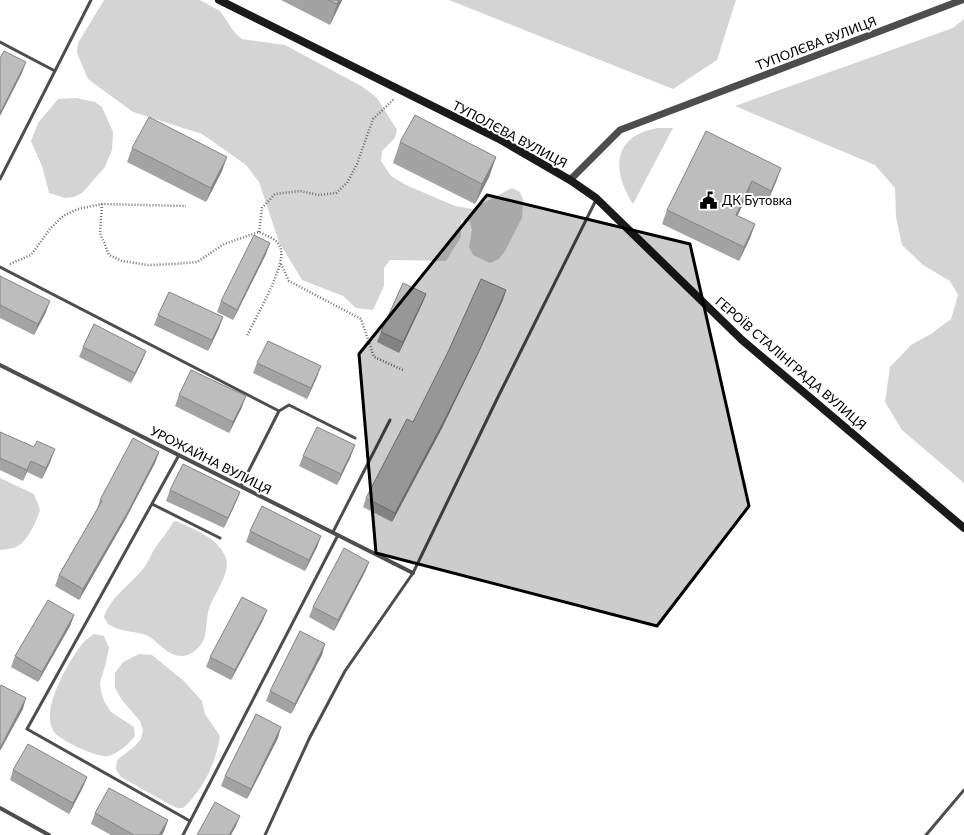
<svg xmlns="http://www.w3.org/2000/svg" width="964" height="835" font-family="Lato,sans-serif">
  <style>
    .green { fill: #d4d4d4 }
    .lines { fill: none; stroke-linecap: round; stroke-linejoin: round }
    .path { stroke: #6f6f6f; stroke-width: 2.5; stroke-dasharray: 1 2; stroke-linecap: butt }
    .service { stroke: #4d4d4d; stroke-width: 3 }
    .minor { stroke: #4d4d4d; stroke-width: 4 }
    .tertiary { stroke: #4d4d4d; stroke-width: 7 }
    .secondary { stroke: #1a1a1a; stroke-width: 8 }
    .wall { fill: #a3a3a3 }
    .shaded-wall { fill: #848484 }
    .building { fill: #bdbdbd; stroke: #848484 }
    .marked { fill: #000; fill-opacity: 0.2; stroke: #000; stroke-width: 3; stroke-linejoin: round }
    .labels { text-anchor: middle; stroke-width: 4; stroke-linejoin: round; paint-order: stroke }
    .street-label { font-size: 13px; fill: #000; stroke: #fff }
    .poi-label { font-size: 13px; fill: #000; stroke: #fff; text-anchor: start }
  </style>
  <rect width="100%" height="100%" fill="#fff"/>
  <path class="green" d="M104,0H200L220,11L235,33L242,39L285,45L363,87L377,98L397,130L395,138L382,151L381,161L391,176L406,185L455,206L472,209L512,188L520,192L523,200L522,218L505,251L499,259L490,263L473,255L469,247L472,230L470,222L461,220V237L446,261L390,260L384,268V286L373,310L356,308L343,296L302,280L279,242L259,182L246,165L202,134L133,112L88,79L77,53L78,43Z
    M449,0H736L717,60L673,89Z
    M964,19V483L902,430L885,402L890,367L911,345L931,334L951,319L958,295L950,281L923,265L902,245L896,217L895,188L875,165L735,106L953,28Z
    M76,98L95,102L102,107L113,132L112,150L105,167L82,193L74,197L65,198L49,193L42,166L31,141L38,123L58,99Z
    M658,128H673L633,204C617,179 609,146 643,132C647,130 653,129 658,128Z
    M0,478L34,494L40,510C36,522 28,541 16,547C12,549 5,549 0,550Z
    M176,521C193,529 217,537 225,556C233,573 211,596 208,613C206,621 207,635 202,643C198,649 191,655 183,656C167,657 159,641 146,635C138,632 130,632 122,630C117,629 112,626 108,624L104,617C111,596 130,585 143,569C148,563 151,554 155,548C161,539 168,532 173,522Z
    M94,634L104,636L109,648L105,666L100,683L101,691L104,701L111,712L134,727L135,736C130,743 117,754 109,756C97,758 64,742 55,733C53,732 52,728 51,725C44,704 69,661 82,644C85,640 90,637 94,634Z
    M139,654L152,655L184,681L202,701L205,714L220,736C216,763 203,790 183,808H177L167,803L121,777L116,769L117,760L135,746L141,739L143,730L140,721L122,700L115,688V673L123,662Z"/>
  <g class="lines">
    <path class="path" d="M102,204L100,233L109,255L122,261L148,265L174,264L197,262L224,244L259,232C267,236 279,239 281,250C285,268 255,318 247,336
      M259,232L262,208L275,194L300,191L319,195L336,193L347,183L357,164L373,119L394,99
      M10,264L31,255L50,229L63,216L78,209L102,204L186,206
      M281,264L289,281L361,319L374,357L403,370"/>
    <path class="service" d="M0,42L55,71
      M0,179L91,0
      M0,267L279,411L241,486
      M279,411L289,405L355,438
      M179,455L27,729L190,821
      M152,504L220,538
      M333,532L390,420
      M183,835L338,535
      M265,835L309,739L345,671L413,573L496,401L596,200
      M926,835L964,790"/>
    <path class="minor" d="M0,365L413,573
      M0,808L49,835"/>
    <path class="tertiary" d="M570,180L620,130L962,0"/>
    <path class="secondary" d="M219,0L501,140L570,180L596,198L742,340L964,528"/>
  </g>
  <path class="wall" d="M281,0H342L330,25Z
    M400,142L496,157L489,177L475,204L393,163Z
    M132,148L222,171L206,202L127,162Z
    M781,168L776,182L766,205L747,196L737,216L755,224L750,238L739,261L662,224L667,210Z
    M270,243L266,254L233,320L217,312L221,301Z
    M0,276L46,312L34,335L0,318Z
    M426,294L422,304L399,353L377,342L381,332Z
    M503,300L476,358L442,428L392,522L363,507L366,498Z
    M158,315L223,317L219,328L208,351L154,325Z
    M83,347L146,351L142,361L131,383L79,357Z
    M257,363L317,377L307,399L253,373Z
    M179,395L242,407L229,433L175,406Z
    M0,432L51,460L42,479L27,472L23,481L0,470Z
    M159,452L155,463L125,520L79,600L55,586L59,575L97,509L100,500Z
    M303,456H351L337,485L299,466Z
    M170,490L240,492L236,502L224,528L166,501Z
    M250,531L321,536L317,547L305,571L246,542Z
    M369,562L365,572L334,631L309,617L313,607Z
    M267,610L263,620L231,680L206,667L210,657Z
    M74,615L70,626L38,682L11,667L15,656Z
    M322,655L291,714L266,701L270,691Z
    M278,738L247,799L221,786L225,776Z
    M13,770L87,777L83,787L69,814L10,780Z
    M95,813L168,820L164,831L162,835H111L91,824Z"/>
  <path class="shaded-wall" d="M339,0H342L330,25L337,4Z
    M26,62L22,73L0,116V113Z
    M227,157L222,171L206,202L211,188Z
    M496,157L489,177L475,204L482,184Z
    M781,168L776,182L766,205L771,191Z
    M752,181L747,196L731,229L736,215Z
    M755,224L750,238L739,261L744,247Z
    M270,243L266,254L233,320L237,310Z
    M506,290L503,300L476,358L442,428L392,522L395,513Z
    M426,294L422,304L399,353L403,342Z
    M50,301L46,312L34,335L38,324Z
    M223,317L219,328L208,351L212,340Z
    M146,351L142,361L131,383L135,373Z
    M321,366L317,377L307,399L311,388Z
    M246,396L242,407L229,433L233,422Z
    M355,445L351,456L337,485L341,474Z
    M55,449L51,460L42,479L46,468Z
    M159,452L155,463L125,520L79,600L83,589Z
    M31,461L27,472L23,481L27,470Z
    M240,492L236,502L224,528L228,518Z
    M321,536L317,547L305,571L309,560Z
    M369,562L365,572L334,631L338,620Z
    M267,610L263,620L231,680L235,670Z
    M74,615L70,626L38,682L42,672Z
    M325,644L322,655L291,714L295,704Z
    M26,698L23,709L0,751V748Z
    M281,727L278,738L247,799L251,789Z
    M87,777L83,787L69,814L73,803Z
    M240,816L236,826L231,835H229Z
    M168,820L164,831L162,835H159Z"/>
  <path class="building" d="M328,0H339L337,4Z
    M4,51L26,62L0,113V58Z
    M415,115L496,157L482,184L400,142Z
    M149,117L227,157L211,188L132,148Z
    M706,131L781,168L771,191L752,181L736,215L755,224L744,247L667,210Z
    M254,235L270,243L237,310L221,301Z
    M0,276L50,301L38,324L0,305Z
    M481,279L506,290L480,349L445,419L395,513L366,498L407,419L413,422L448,352Z
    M403,283L426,294L403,342L381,332Z
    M169,292L223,317L212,340L158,315Z
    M94,324L146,351L135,373L83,347Z
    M268,341L321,366L311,388L257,363Z
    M191,370L246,396L233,422L179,395Z
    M317,427L355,445L341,474L303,456Z
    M0,432L34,447L37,441L55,449L46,468L31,461L27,470L0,458Z
    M133,438L159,452L129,510L83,589L59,575L102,501L100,500Z
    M183,464L240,492L228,518L170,490Z
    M262,506L321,536L309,560L250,531Z
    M344,548L369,562L338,620L313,607Z
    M242,597L267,610L235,670L210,657Z
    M48,600L74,615L42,672L15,656Z
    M300,631L325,644L295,704L270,691Z
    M1,685L26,698L0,748V687Z
    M256,714L281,727L251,789L225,776Z
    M28,744L87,777L73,803L13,770Z
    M109,788L168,820L159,835H134L95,813Z
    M215,802L240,816L229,835H197Z"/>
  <path class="marked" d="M487,195L690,244L749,506L657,626L376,553L359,354Z"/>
  <defs>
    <symbol id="civic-bare" viewBox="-9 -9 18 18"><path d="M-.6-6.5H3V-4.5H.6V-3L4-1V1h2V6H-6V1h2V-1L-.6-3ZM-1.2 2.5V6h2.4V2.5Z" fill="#000" stroke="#fff" stroke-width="2.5" paint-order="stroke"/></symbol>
  </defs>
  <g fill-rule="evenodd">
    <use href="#civic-bare" x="696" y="188" width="25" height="25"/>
  </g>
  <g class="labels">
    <g class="street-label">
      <text transform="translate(816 43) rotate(-21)" y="5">ТУПОЛЄВА ВУЛИЦЯ</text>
      <text transform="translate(510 134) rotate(28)" y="5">ТУПОЛЄВА ВУЛИЦЯ</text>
      <text transform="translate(791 363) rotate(41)" y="5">ГЕРОЇВ СТАЛІНГРАДА ВУЛИЦЯ</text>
      <text transform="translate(211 460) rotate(27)" y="5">УРОЖАЙНА ВУЛИЦЯ</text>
    </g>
    <g class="poi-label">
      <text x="722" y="205">ДК Бутовка</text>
    </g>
  </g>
</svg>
